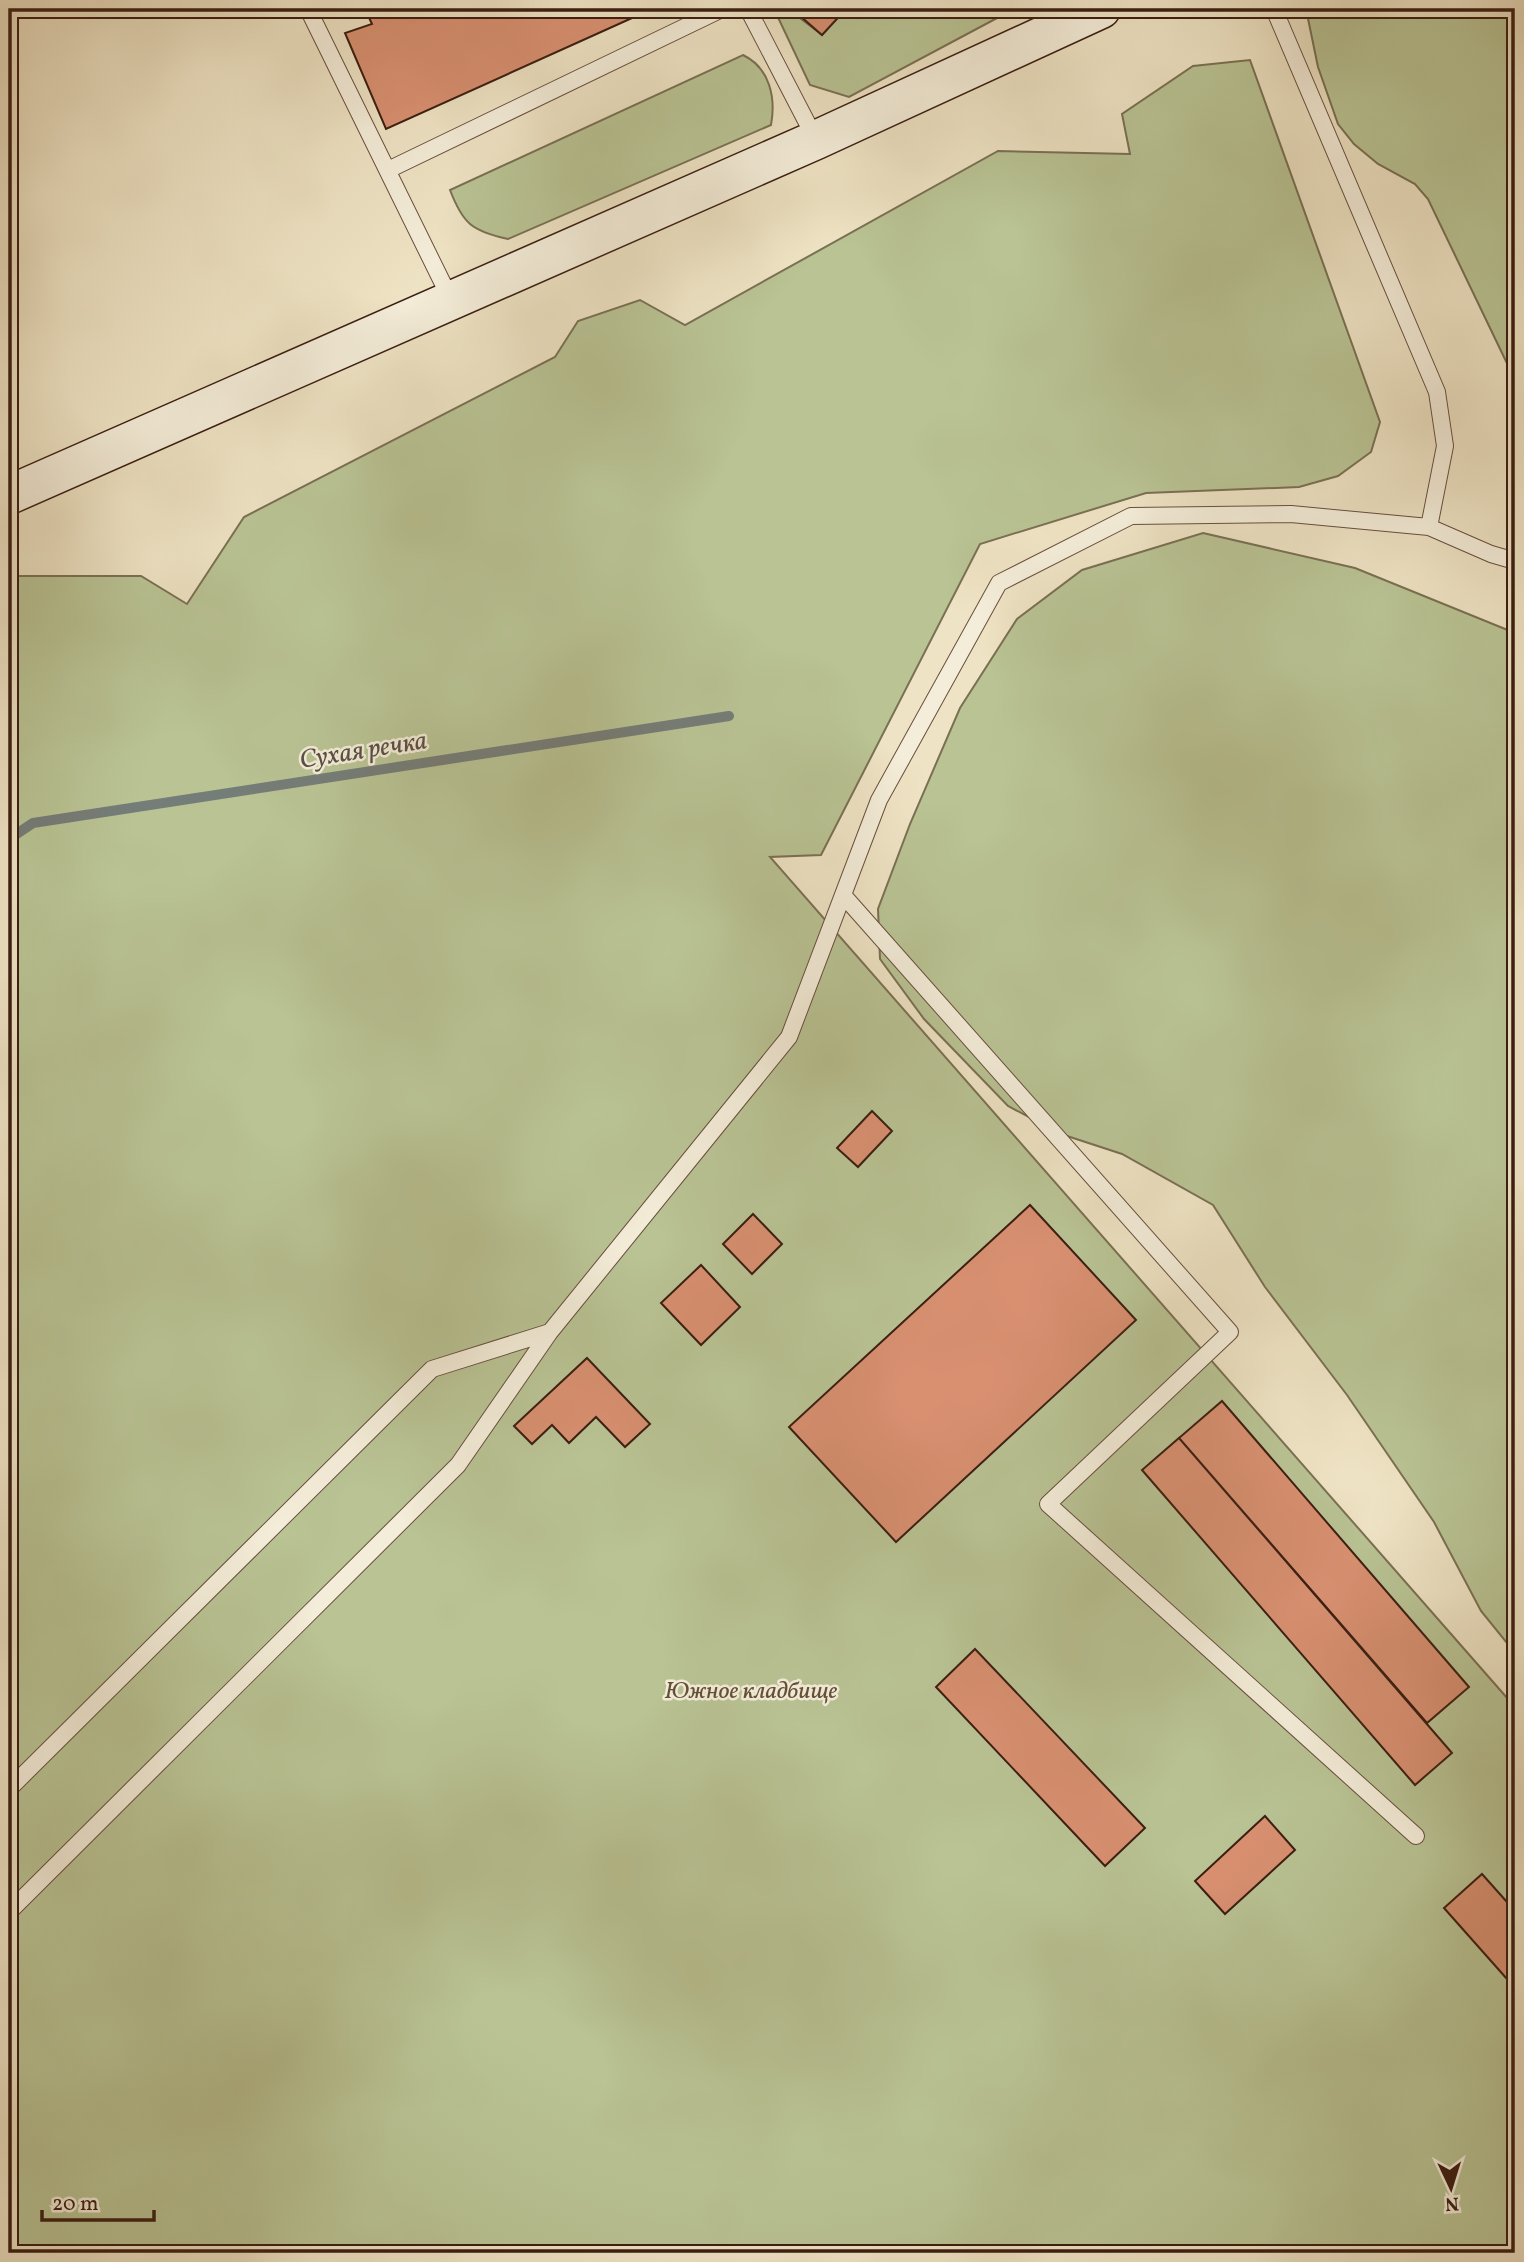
<svg xmlns="http://www.w3.org/2000/svg" width="1524" height="2262" font-family="Vollkorn,serif">
  <style>
    .green { fill: #b9c394; stroke: #7a7053; stroke-width: 2 }
    .lines { fill: none; stroke-linecap: round; stroke-linejoin: round }
    .stream { stroke: #757d78; stroke-width: 10 }
    .building { fill: #d89071; stroke: #3b1e12; stroke-width: 2 }
    .lane-casing { stroke: #684f3e; stroke-width: 18 }
    .secondary-casing { stroke: #3b1e12; stroke-width: 41 }
    .lane { stroke: #f4edd9; stroke-width: 16 }
    .secondary { stroke: #f4edd9; stroke-width: 38 }
    .labels { text-anchor: middle; stroke-width: 5; stroke-linejoin: round; paint-order: stroke }
    .park-label { font-size: 24px; font-style: italic; fill: #615039; stroke: #f4edd9 }
    .water-label { font-size: 26px; font-style: italic; fill: #584e45; stroke: #f4edd9 }
  </style>
  <rect width="100%" height="100%" fill="#eee3c4"/>
  <filter id="stains"><feTurbulence type="fractalNoise" baseFrequency=".00286" numOctaves="4"/><feColorMatrix values="0 0 0 0 .2 0 0 0 0 .09 0 0 0 0 .02 0 0 0 .5 -.17"/></filter>
  <radialGradient id="worn" r=".72"><stop offset=".6" stop-color="#630" stop-opacity="0"/><stop offset="1" stop-color="#630" stop-opacity=".3"/></radialGradient>
  <path class="green" d="M774,9H788L822,35L846,9H1014L849,97L810,85Z
    M1306,9H1515V380L1428,199L1415,184L1378,164L1354,144L1338,124L1318,67Z
    M743,55C770,68 776,98 771,125L508,239C472,231 463,224 450,190Z
    M1250,60L1380,422L1371,452L1338,476L1299,487L1146,493L980,544L821,855L770,857L1515,1707V2253H9V578L15,576H141L187,604L244,517L555,357L578,321L640,300L685,325L998,151L1130,154L1122,114L1193,66Z
    M1203,533L1355,568L1515,633V1653L1481,1611L1434,1522L1347,1395L1265,1287L1213,1205L1122,1154L1061,1134L1008,1106L924,1019L880,959L878,909L910,824L960,708L1017,619L1082,570Z"/>
  <g class="lines">
    <path class="stream" d="M9,839L33,823L729,716"/>
  </g>
  <path class="building" d="M365,9H652L386,129L345,33L372,24Z
    M792,9H846L822,35Z
    M872,1111L892,1131L858,1167L837,1148Z
    M1030,1205L1136,1320L896,1542L789,1427Z
    M753,1214L782,1244L752,1274L723,1244Z
    M701,1265L740,1307L701,1345L661,1303Z
    M587,1358L650,1424L625,1447L596,1417L569,1443L552,1425L532,1444L514,1426Z
    M1222,1401L1469,1687L1427,1723L1179,1438Z
    M1179,1438L1452,1753L1415,1785L1142,1470Z
    M975,1649L1145,1828L1105,1866L936,1687Z
    M1265,1816L1295,1850L1225,1914L1195,1881Z
    M1482,1874L1515,1911V1988L1444,1908Z"/>
  <g class="lines">
    <defs>
      <path id="lane" d="M308,9L451,300
        M748,9L816,140
        M1274,9L1437,392L1445,446L1429,527
        M388,170L722,9
        M843,895L1230,1332L1048,1504L1416,1836
        M9,1789L432,1369L550,1332
        M9,1912L458,1465L550,1332L789,1037L879,800L999,583L1131,516L1291,514L1429,527L1491,554L1515,561"/>
      <path id="secondary" d="M9,495L816,140L1101,9"/>
    </defs>
    <use href="#lane" class="lane-casing"/>
    <use href="#secondary" class="secondary-casing"/>
    <use href="#lane" class="lane"/>
    <use href="#secondary" class="secondary"/>
  </g>
  <g class="labels">
    <g class="park-label">
      <text x="751" y="1698">Южное кладбище</text>
    </g>
    <g class="water-label">
      <text transform="translate(363 749) rotate(-9)" y="9">Сухая речка</text>
    </g>
  </g>
  <rect width="1524" height="2262" fill="none" stroke="#eee3c4" stroke-width="35"/>
  <rect x="10" y="10" width="1503" height="2241" fill="none" stroke="#3b1e12" stroke-width="3.5"/>
  <rect x="18" y="18" width="1489" height="2227" fill="none" stroke="#3b1e12" stroke-width="2"/>
  <g transform="translate(1451 2188) rotate(176)" stroke="#f4edd9" stroke-width="5" paint-order="stroke">
  <path d="M0-5L12 26L0 18L-12 26Z" fill="#3b1e12"/>
  <text y="-10" font-size="19" font-weight="bold" text-anchor="middle" fill="#3b1e12">N</text>
  </g>
  <path d="M42 2210v10h112v-10" fill="none" stroke="#3b1e12" stroke-width="3.5"/>
  <text x="52" y="2210" font-size="21" fill="#3b1e12" stroke="#f4edd9" stroke-width="5" paint-order="stroke">20 m</text>
  <rect width="100%" height="100%" filter="url(#stains)"/>
  <rect width="100%" height="100%" fill="url(#worn)"/>
</svg>
